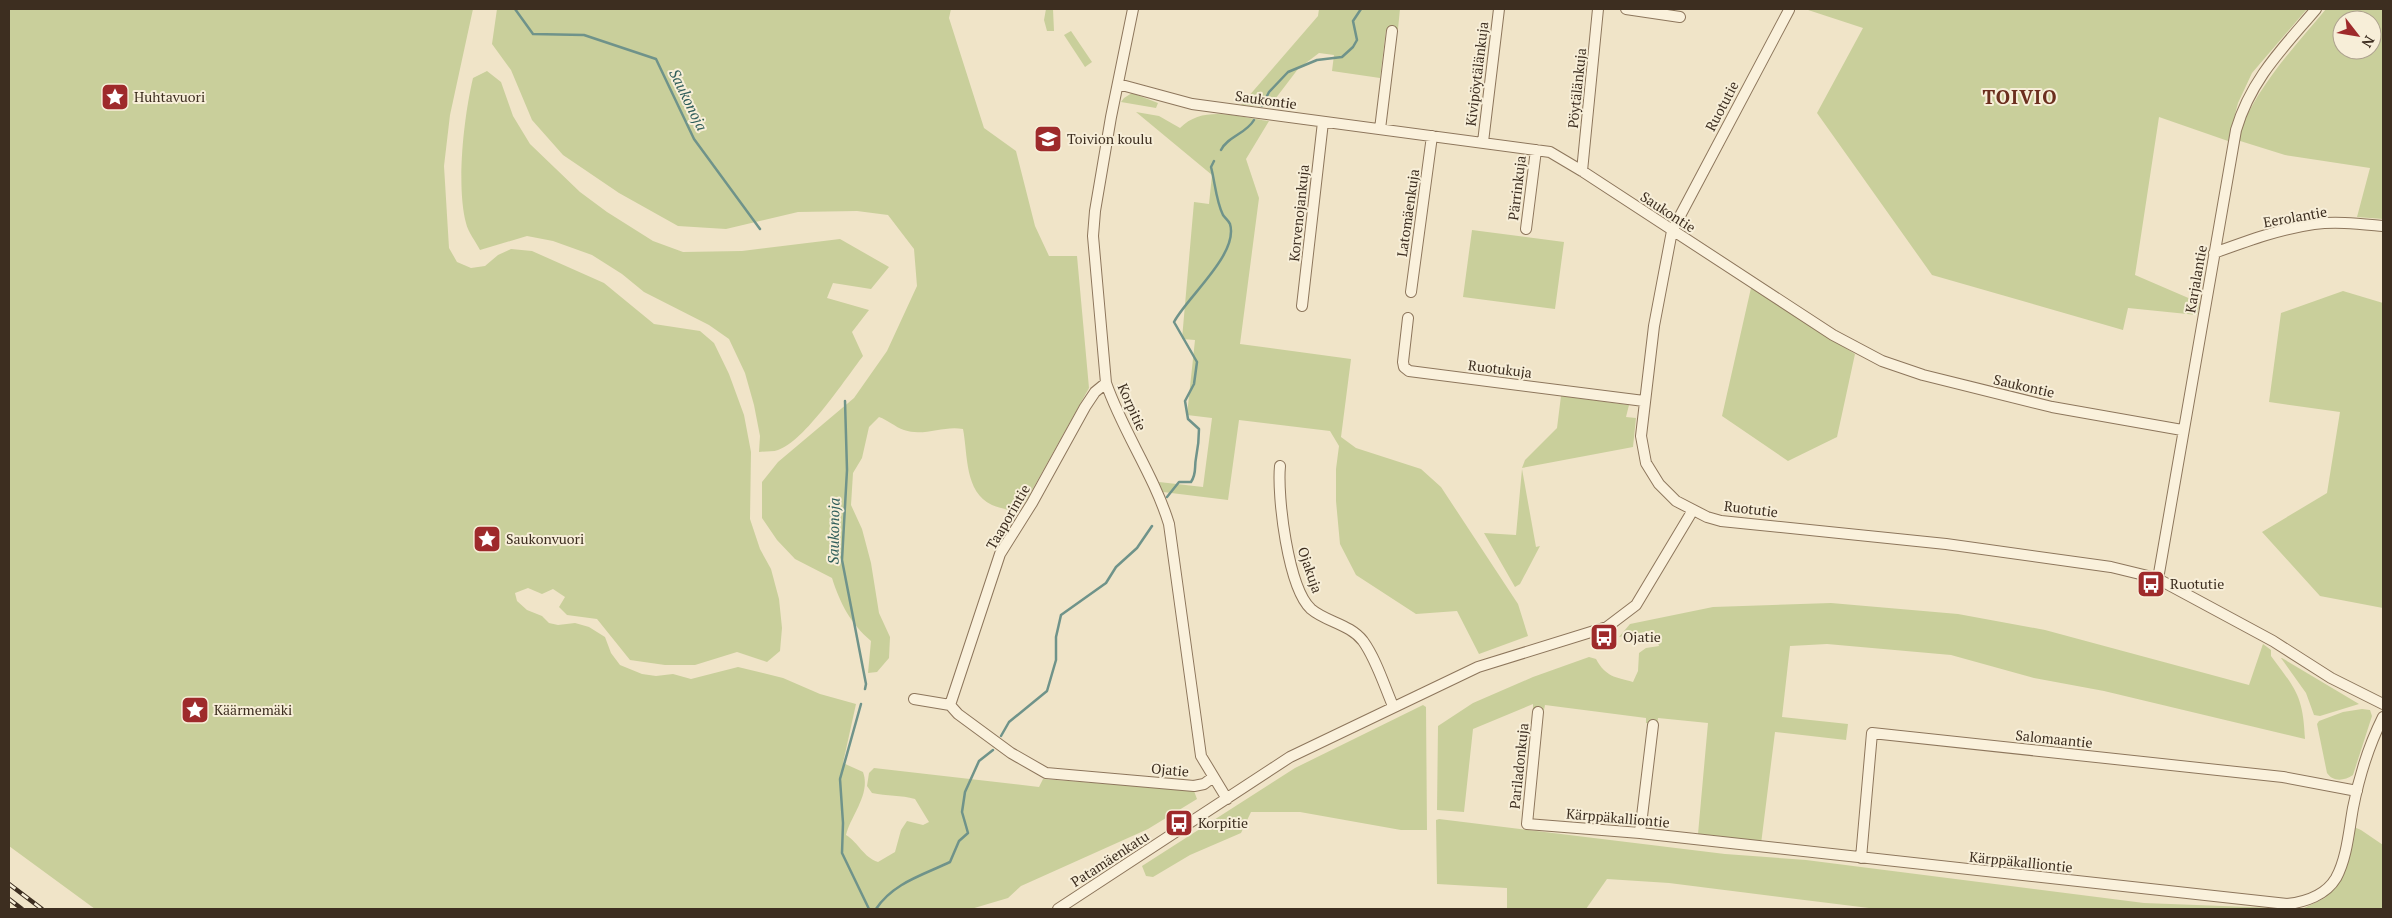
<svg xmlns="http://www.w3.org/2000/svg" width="2392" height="918" font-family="'PT Serif',serif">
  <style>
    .green { fill: #c9cf9b; fill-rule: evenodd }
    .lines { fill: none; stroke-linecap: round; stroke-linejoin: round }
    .stream { stroke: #6f938a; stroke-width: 2.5 }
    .minor-casing { stroke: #8d765c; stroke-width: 12 }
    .minor { stroke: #faf1dc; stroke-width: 10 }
    .rail-casing { stroke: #3d2e20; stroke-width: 4.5 }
    .rail { stroke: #f7eed8; stroke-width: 2.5; stroke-dasharray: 8; stroke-linecap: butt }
    .labels { text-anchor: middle; stroke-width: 4; stroke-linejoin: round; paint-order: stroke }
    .street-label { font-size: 14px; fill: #3d2e20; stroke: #f7eed8 }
    .poi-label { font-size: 14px; fill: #3d2e20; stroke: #f7eed8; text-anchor: start }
    .water-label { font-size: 15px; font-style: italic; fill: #2f5d5a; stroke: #f7eed8 }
    .district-label { font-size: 19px; font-weight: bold; letter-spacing: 1px; fill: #6b2e1e; stroke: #f7eed8 }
  </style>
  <rect width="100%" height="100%" fill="#f0e4c8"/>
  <path class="green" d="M9,9H473L450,115L444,166L449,248L457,262L471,268L485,266L498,255L511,249L532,251L604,283L654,324L700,331L714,343L729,374L744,415L751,452L750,519L760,549L771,569L779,599L782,628L780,651L767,662L737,652L695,665H665L630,660L597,619L567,615L559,607L565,597L553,589L542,594L528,588L515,593L517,601L527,610L542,616L549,623L558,625L575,623L589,627L605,637L611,653L620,665L642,674L656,676L673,674L691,679L738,667L783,678L820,694L856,704L843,763L863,772C871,794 851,815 846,835C859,843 863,857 878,862L895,852L901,830L907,821L923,825L929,822L915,799C901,795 887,796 872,793L867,786L869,773L874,768L1039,787L1043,779L1186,790L1194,791L1197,799L1148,829L1021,886L1008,898L971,909H95L9,846Z
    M497,9H951L949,18L984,128L1016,151L1035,226L1049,256H1077L1089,388L1026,501L1014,512C1007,509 999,508 992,505C964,492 968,454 963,429C944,425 924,437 904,430C895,427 888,420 879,417L869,427L862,458L853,473L851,505L862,529L871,563L879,613L890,637L889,658L877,672L868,673L871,641C850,623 840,603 832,578L795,559L777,540L762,518V482L778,462L854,398L887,351L917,286L914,249L888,215L857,211L798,212L726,229L678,226L619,193L563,155L532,120L511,70L492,44Z
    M1046,9H1053L1054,31H1047L1044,20Z
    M1319,9H1400L1398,29L1386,30L1380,78L1332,71L1334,55L1319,53L1298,69L1269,107L1241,105L1318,16Z
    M1805,9H2307L2252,73L2238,103L2228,141L2159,117L2135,275L2200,303L2197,315L2128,308L2123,330L1932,275L1817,113L1863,28Z
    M2326,9H2383V219L2357,217L2370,168L2285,155L2237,140C2254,89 2292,50 2326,9ZM2342,20H2372V50H2342Z
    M1071,31L1092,62L1085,67L1064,35Z
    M487,71L501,82L513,116L530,144L580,192L607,212L653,241L683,252L742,251L840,239L889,267L871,289L833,283L827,298L869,310L852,332L863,356C846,378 804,442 778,450C773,452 765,451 759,452L760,436L754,405L745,373L729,339L709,325L644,292L622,274L592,255L553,241L527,236L480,250C476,242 468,232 466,223C456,185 464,116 473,78Z
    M1132,93L1158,103L1156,108L1121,102L1124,98Z
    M1136,112L1159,116L1180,128C1203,104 1239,117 1269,121L1246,159L1259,198L1240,344L1351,359L1341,437L1356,448L1421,469L1441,487L1518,604L1528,636L1479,654L1457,611L1416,614L1356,575L1340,544L1336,501V469L1339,446L1330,431L1239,420L1228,500L1163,492L1159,482L1203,487L1212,418L1187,415L1195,340L1182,339L1194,202L1209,204L1212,175Z
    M1472,230L1564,242L1555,309L1463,297Z
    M1751,288L1855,354L1837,437L1788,461L1722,416Z
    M2343,291L2383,303V608L2320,596L2262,532L2327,493L2340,412L2269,402L2281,313Z
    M1561,396L1629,405L1626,417L1636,418L1633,447L1522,468L1525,460L1557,428Z
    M1522,469L1536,547L1540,546L1520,584L1515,587L1484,533L1516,535Z
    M1831,603L1958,614L2045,630L2249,685L2263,644L2271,650V656C2296,690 2303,695 2305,739L2104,691L2034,678L1951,655L1827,644L1790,646L1782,717L1848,724L1846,740L1775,732L1761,844L1718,839L1698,834L1708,723L1658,718L1657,725L1646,723V718L1545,705L1544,710H1533V704L1473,729L1464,812L1437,810L1438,726L1473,703L1533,677L1589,657L1596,659C1606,677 1615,677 1633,682L1638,671L1639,653L1646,648L1659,646L1654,630L1619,637L1630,624L1713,607Z
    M2281,658H2282L2359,704L2320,716L2314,715L2306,693Z
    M1423,705L1426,707L1427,830H1401L1300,812H1251L1241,833L1190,855L1153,877L1146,876L1142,866L1295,768Z
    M2362,709L2370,710L2372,716L2353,775C2344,781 2333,782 2327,773L2317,724L2319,721L2343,712Z
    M1439,819L1725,854L1806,860L2144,903L2302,909L2325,898L2346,869L2354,827L2361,830L2383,845V909H1877L1669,883L1607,879L1586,909H1507V888L1437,884L1436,820Z"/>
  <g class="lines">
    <path class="stream" d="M515,9L533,34L584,35L656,59L694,139L760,229
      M1262,106L1269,92L1288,72L1317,60L1342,57L1353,47L1357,40L1353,21L1361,9
      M1221,150C1228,136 1246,134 1254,120
      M845,401L847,470L842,560L866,684L865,689
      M1167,497L1179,482H1191C1197,473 1194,468 1196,458C1198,448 1199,440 1199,429L1188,419L1185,401L1194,384L1197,362L1174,322C1187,297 1239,254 1230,224C1229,221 1225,218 1223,215C1216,201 1215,182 1211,167L1214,161
      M861,704L840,779L843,823L842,853L869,909
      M1001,736L1009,722L1047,691L1056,660V637L1061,615L1106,583L1116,567L1137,548L1152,526
      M876,909C893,883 923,875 950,862L959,841L968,833L962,812L965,792L979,761L993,750"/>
    <defs>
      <path id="minor" d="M1133,9L1111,117L1095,211L1093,236L1106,383C1123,432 1154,475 1169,524L1201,756L1227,799
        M1626,9L1680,17
        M1789,10L1672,231L1654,326L1641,436L1646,463L1659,484L1676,501L1707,517L1721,521L1946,544L2111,567L2148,576L2158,579L2273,641L2331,678L2383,704
        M1118,84L1192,104L1550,152L1582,171L1833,335L1882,361L1923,375L2052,407L2182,430
        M1380,129L1392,31
        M1483,142L1499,9
        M1582,171L1598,9
        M1526,229L1536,150
        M2214,253C2247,241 2279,229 2314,224C2337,221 2361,224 2383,226
        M1411,292L1432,136
        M1302,306L1323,122
        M1408,318L1403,362L1404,367L1409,371L1644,401
        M1280,466C1277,496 1288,588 1311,609C1326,622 1350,624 1363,641C1376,659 1384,685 1393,706
        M2158,579L2236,130C2251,79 2283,48 2316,9
        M914,699L950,705L958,714L1011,753L1046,773L1194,786L1204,784L1212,778
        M950,705L1000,554L1032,503L1085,407L1095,392L1106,383
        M1538,712L1527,824L1640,833L2287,904C2305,902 2326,895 2336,878C2347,858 2349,830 2353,808C2359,777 2369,745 2383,717
        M1640,833L1653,725
        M1861,858L1872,733L2283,777L2357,791
        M1058,909L1290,757L1478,667L1607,627L1636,605L1693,510"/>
    </defs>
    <use href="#minor" class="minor-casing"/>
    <use href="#minor" class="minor"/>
    <defs>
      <path id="rail" d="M9,884L42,909
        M9,899L22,909"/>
    </defs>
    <use href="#rail" class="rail-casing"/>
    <use href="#rail" class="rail"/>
  </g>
  <defs>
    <symbol id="sight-square" viewBox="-11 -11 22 22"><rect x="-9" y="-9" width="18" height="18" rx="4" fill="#9e2a2b" stroke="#f7eed8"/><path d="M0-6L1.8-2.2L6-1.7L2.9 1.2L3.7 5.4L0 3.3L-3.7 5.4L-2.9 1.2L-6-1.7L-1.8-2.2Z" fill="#fff"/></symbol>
    <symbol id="school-square" viewBox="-11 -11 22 22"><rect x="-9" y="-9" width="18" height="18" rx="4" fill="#9e2a2b" stroke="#f7eed8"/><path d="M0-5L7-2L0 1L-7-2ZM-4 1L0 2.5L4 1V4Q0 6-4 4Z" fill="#fff"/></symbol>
    <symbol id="bus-square" viewBox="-11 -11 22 22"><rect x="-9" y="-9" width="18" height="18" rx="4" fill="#9e2a2b" stroke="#f7eed8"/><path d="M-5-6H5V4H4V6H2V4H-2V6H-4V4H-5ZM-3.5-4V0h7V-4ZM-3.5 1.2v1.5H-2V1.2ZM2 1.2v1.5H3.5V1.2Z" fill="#fff"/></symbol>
  </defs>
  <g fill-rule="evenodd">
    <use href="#sight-square" x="99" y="81" width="32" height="32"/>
    <use href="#school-square" x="1032" y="123" width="32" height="32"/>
    <use href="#sight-square" x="471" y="523" width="32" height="32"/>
    <use href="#bus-square" x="2135" y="568" width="32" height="32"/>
    <use href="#bus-square" x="1588" y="621" width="32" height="32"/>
    <use href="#sight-square" x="179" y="694" width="32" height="32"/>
    <use href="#bus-square" x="1163" y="807" width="32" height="32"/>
  </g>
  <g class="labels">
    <g class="street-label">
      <text transform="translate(1477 74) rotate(-83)" y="5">Kivipöytälänkuja</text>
      <text transform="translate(1577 88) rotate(-84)" y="5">Pöytälänkuja</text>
      <text transform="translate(1266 100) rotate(8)" y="5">Saukontie</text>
      <text transform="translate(1722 106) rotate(-62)" y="5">Ruotutie</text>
      <text transform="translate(1517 188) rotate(-83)" y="5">Pärrinkuja</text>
      <text transform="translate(1668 212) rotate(33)" y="5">Saukontie</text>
      <text transform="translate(1299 213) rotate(-84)" y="5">Korvenojankuja</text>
      <text transform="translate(1408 213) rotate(-82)" y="5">Latomäenkuja</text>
      <text transform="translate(2295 217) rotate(-10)" y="5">Eerolantie</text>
      <text transform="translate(2196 279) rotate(-80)" y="5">Karjalantie</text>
      <text transform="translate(1500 369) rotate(7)" y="5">Ruotukuja</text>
      <text transform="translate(2024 386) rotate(13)" y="5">Saukontie</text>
      <text transform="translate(1132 407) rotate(66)" y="5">Korpitie</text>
      <text transform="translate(1751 509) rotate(7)" y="5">Ruotutie</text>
      <text transform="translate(1008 517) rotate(-60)" y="5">Taaporintie</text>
      <text transform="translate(1310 570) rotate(71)" y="5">Ojakuja</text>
      <text transform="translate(2054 739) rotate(6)" y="5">Salomaantie</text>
      <text transform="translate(1519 766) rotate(-84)" y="5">Pariladonkuja</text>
      <text transform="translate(1170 770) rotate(5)" y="5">Ojatie</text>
      <text transform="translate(1618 818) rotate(5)" y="5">Kärppäkalliontie</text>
      <text transform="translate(1110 859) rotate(-33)" y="5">Patamäenkatu</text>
      <text transform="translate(2021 862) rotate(6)" y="5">Kärppäkalliontie</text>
    </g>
    <g class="poi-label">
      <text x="134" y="102">Huhtavuori</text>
      <text x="1067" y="144">Toivion koulu</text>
      <text x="506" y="544">Saukonvuori</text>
      <text x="2170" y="589">Ruotutie</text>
      <text x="1623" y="642">Ojatie</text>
      <text x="214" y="715">Käärmemäki</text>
      <text x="1198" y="828">Korpitie</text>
    </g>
    <g class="water-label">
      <text transform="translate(688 100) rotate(64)" y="5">Saukonoja</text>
      <text transform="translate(834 531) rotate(-89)" y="5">Saukonoja</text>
    </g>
    <g class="district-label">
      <text x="2020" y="104">TOIVIO</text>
    </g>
  </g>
  <rect width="2392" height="918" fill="none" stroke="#3d2e20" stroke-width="20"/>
  <g transform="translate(2357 35) rotate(121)"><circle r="24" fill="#f7eed8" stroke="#ada18e"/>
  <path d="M0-4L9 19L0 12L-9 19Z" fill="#9e2a2b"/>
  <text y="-8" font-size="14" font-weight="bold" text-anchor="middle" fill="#3d2e20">N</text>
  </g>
</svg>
